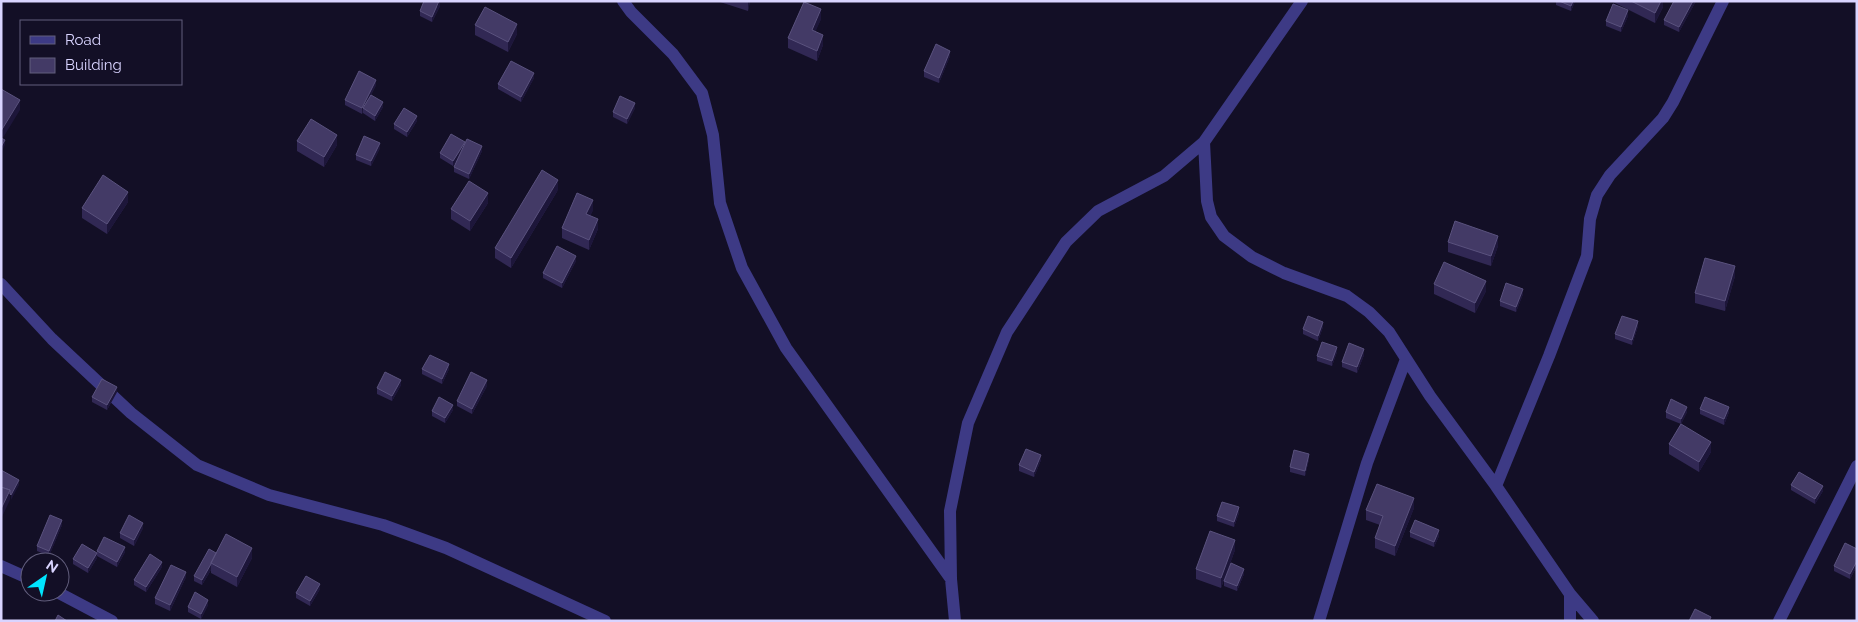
<svg xmlns="http://www.w3.org/2000/svg" width="1858" height="622" font-family="Raleway,sans-serif">
  <style>
    .lines { fill: none; stroke-linecap: round; stroke-linejoin: round }
    .minor { stroke: #3d3a85; stroke-width: 12 }
    .wall { fill: #312854 }
    .shaded-wall { fill: #1d163a }
    .building { fill: #433a66; stroke: #5a527e }
  </style>
  <rect width="100%" height="100%" fill="#130f26"/>
  <g class="lines">
    <path class="minor" d="M623,1L631,12L673,54L702,93L713,135L720,203L742,268L786,348L951,579
      M1204,142L1207,201L1211,217L1224,236L1252,257L1284,273L1347,296L1369,312L1389,332L1430,396L1496,486L1570,594L1593,621
      M1,284L52,339L131,413L197,465L269,495L383,525L446,548L605,621
      M1496,486L1549,356L1587,256L1590,219L1597,195L1610,175L1663,118L1673,102L1723,1
      M1,566L30,579
      M57,592L112,621
      M955,621L951,579L950,511L968,423L1007,332L1066,242L1098,211L1164,176L1204,142L1302,1
      M1319,621L1367,463L1406,359
      M1570,621V594
      M1779,621L1857,466"/>
  </g>
  <path class="wall" d="M720,1H750L748,11L720,2Z
    M1556,1H1575L1571,11L1556,5Z
    M1613,1H1663V7L1655,23L1613,2Z
    M1674,1H1696L1679,32L1664,25V20Z
    M440,6L432,22L420,16V11Z
    M1628,16L1621,32L1606,26V21Z
    M821,19L815,31L823,45L817,61L788,48V38Z
    M475,25L517,34L508,52L475,35Z
    M950,56L939,83L924,77V71Z
    M534,78L521,102L498,89V84Z
    M376,85L371,95L383,107L375,121L363,113V111L362,114L345,105V100Z
    M635,108L627,124L613,117V112Z
    M417,121L407,137L394,129V124Z
    M297,141L337,145L324,167L297,151Z
    M465,144L482,151L469,179L454,172V167L459,157L453,166L440,158V153Z
    M380,148L371,166L356,160V155Z
    M558,190L511,268L495,258V248Z
    M128,202L107,234L82,218V208Z
    M488,203L470,231L451,219V209Z
    M593,210L590,216L598,229L589,250L562,238V228Z
    M1448,242L1498,246L1491,266L1448,252Z
    M576,261L562,288L543,278V273Z
    M1735,276L1725,311L1695,303V293Z
    M1434,284L1486,291L1475,313L1434,294Z
    M1523,294L1516,312L1500,306V301Z
    M1638,326L1632,345L1615,339V334Z
    M1323,327L1318,341L1303,334V329Z
    M1337,352L1332,366L1317,361V356Z
    M1364,355L1357,373L1342,367V362Z
    M422,369H449L442,384L422,374Z
    M401,385L392,401L377,394V388Z
    M487,386L472,414L457,406V401Z
    M117,392L107,410L92,402V397Z
    M1700,409L1729,412L1724,425L1700,414Z
    M453,410L445,423L432,416V411Z
    M1666,412H1687L1681,424L1711,452L1699,472L1669,454V444L1681,424L1666,418Z
    M1309,459L1305,476L1290,472V467Z
    M1041,460L1034,477L1019,471V465Z
    M1791,485L1823,491L1815,504L1791,490Z
    M1414,508L1395,556L1375,548V538L1380,525L1366,520V510Z
    M1239,513L1234,527L1217,521V516Z
    M62,525L49,556L37,551V546Z
    M143,528L134,546L120,538V533Z
    M1410,532L1439,536L1434,547L1410,537Z
    M1857,549V566L1850,579L1834,571V566Z
    M1235,550L1221,588L1196,579V569Z
    M97,551L125,552L117,567L97,556V558L88,573L73,564V559L97,553Z
    M216,553L252,558L237,587L211,573V570L202,585L194,581V576Z
    M162,567L146,592L134,585V580Z
    M1244,574L1237,591L1224,586V581Z
    M186,577L170,611L155,604V598Z
    M320,589L310,606L296,598V593Z
    M208,605L201,619L188,612V607Z"/>
  <path class="shaded-wall" d="M440,1V6L432,22V17Z
    M748,1H750L748,11Z
    M1573,1H1575L1571,11V6Z
    M1661,1H1663V7L1655,23V13Z
    M1693,1H1696L1679,32V27Z
    M821,9V19L812,40V30Z
    M1628,10V16L1621,32V27Z
    M517,24V34L508,52V42Z
    M823,35V45L817,61V51Z
    M950,51V56L939,83V78Z
    M534,73V78L521,102V97Z
    M376,80V85L364,109L363,108V111L362,114V108Z
    M20,100V110L1,141V131Z
    M383,102V107L375,121V116Z
    M635,103V108L627,124V119Z
    M417,116V121L407,137V132Z
    M337,135V145L324,167V157Z
    M5,140V145L1,153V147Z
    M465,142V147L453,166V161Z
    M380,143V148L371,166V161Z
    M482,146V151L469,179V174Z
    M558,180V190L511,268V258Z
    M128,192V202L107,234V224Z
    M488,193V203L470,231V221Z
    M593,200V210L586,224V214Z
    M598,219V229L589,250V240Z
    M1498,236V246L1491,266V256Z
    M576,256V261L562,288V283Z
    M1735,266V276L1725,311V301Z
    M1486,281V291L1475,313V303Z
    M1523,289V294L1516,312V307Z
    M1638,321V326L1632,345V340Z
    M1323,322V327L1318,341V336Z
    M1337,347V352L1332,366V361Z
    M1364,349V355L1357,373V367Z
    M449,364V369L442,384V379Z
    M401,380V385L392,401V396Z
    M487,380V386L472,414V409Z
    M117,387V392L107,410V405Z
    M453,405V410L445,423V418Z
    M1687,407V412L1681,424V419Z
    M1729,407V412L1724,425V419Z
    M1711,442V452L1699,472V462Z
    M1309,454V459L1305,476V471Z
    M1041,455V460L1034,477V472Z
    M19,480V485L11,500V495Z
    M1823,486V491L1815,504V499Z
    M10,490V500L1,519V509Z
    M1414,498V508L1395,556V546Z
    M1239,507V513L1234,527V522Z
    M62,520V525L49,556V551Z
    M143,523V528L134,546V540Z
    M1439,530V536L1434,547V542Z
    M1235,540V550L1221,588V578Z
    M125,547V552L117,567V562Z
    M252,548V558L237,587V577Z
    M97,553V558L88,573V568Z
    M1857,561V566L1850,579V574Z
    M162,562V567L146,592V587Z
    M211,564V570L202,585V580Z
    M1244,569V574L1237,591V586Z
    M186,572V577L170,611V605Z
    M320,584V589L310,606V601Z
    M208,600V605L201,619V614Z"/>
  <path class="building" d="M424,1H439L432,17L420,11Z
    M1559,1H1573L1571,6Z
    M1631,1H1661L1655,13Z
    M1674,1H1693L1679,27L1664,20Z
    M804,2L821,9L812,30L823,35L817,51L788,38Z
    M1613,4L1628,10L1621,27L1606,21Z
    M485,7L517,24L508,42L475,25Z
    M936,44L950,51L939,78L924,71Z
    M511,61L534,73L521,97L498,84Z
    M359,71L376,80L362,108L345,100Z
    M1,89L20,100L1,131Z
    M371,95L383,102L375,116L363,108Z
    M620,96L635,103L627,119L613,112Z
    M404,108L417,116L407,132L394,124Z
    M311,119L337,135L324,157L297,141Z
    M451,134L465,142L453,161L440,153Z
    M364,136L380,143L371,161L356,155Z
    M1,138L5,140L1,147Z
    M467,139L482,146L469,174L454,167Z
    M542,170L558,180L511,258L495,248Z
    M103,175L128,192L107,224L82,208Z
    M469,181L488,193L470,221L451,209Z
    M577,193L593,200L586,214L598,219L589,240L562,228Z
    M1455,221L1498,236L1491,256L1448,242Z
    M557,246L576,256L562,283L543,273Z
    M1705,258L1735,266L1725,301L1695,293Z
    M1444,262L1486,281L1475,303L1434,284Z
    M1506,283L1523,289L1516,307L1500,301Z
    M1308,316L1323,322L1318,336L1303,329Z
    M1622,316L1638,321L1632,340L1615,334Z
    M1322,342L1337,347L1332,361L1317,356Z
    M1349,343L1364,349L1357,367L1342,362Z
    M430,355L449,364L442,379L422,369Z
    M385,372L401,380L392,396L377,388Z
    M471,372L487,380L472,409L457,401Z
    M102,379L117,387L107,405L92,397Z
    M439,397L453,405L445,418L432,411Z
    M1705,397L1729,407L1724,419L1700,409Z
    M1671,399L1687,407L1681,419L1666,412Z
    M1681,424L1711,442L1699,462L1669,444Z
    M1026,449L1041,455L1034,472L1019,465Z
    M1294,450L1309,454L1305,471L1290,467Z
    M1,470L19,480L11,495L10,494V490L1,487Z
    M1799,472L1823,486L1815,499L1791,485Z
    M1377,484L1414,498L1395,546L1375,538L1383,516L1366,510Z
    M1,487L10,490L1,509Z
    M1222,502L1239,507L1234,522L1217,516Z
    M50,515L62,520L49,551L37,546Z
    M129,515L143,523L134,540L120,533Z
    M1415,520L1439,530L1434,542L1410,532Z
    M1210,531L1235,540L1221,578L1196,569Z
    M226,534L252,548L237,577L211,563Z
    M104,537L125,547L117,562L97,551Z
    M1845,543L1857,549V561L1850,574L1834,566Z
    M82,544L97,553L88,568L73,559Z
    M209,549L216,553L211,563V564L202,580L194,576Z
    M150,554L162,562L146,587L134,580Z
    M1231,563L1244,569L1237,586L1224,581Z
    M171,565L186,572L170,605L155,598Z
    M306,576L320,584L310,601L296,593Z
    M195,592L208,600L201,614L188,607Z
    M1695,609L1711,617L1709,621H1689Z
    M58,615L67,621H55Z"/>
  <rect width="1858" height="622" fill="none" stroke="#d9d4ff" stroke-width="5"/>
  <rect x="20" y="20" width="162" height="65" fill="#130f26" stroke="#625e7d"/>
  <rect x="30" y="36" width="25" height="8" fill="#3d3a85" stroke="#625e7d"/>
  <text x="65" y="45" font-size="15" fill="#d9d4ff">Road</text>
  <rect x="30" y="58" width="25" height="15" fill="#433a66" stroke="#625e7d"/>
  <text x="65" y="70" font-size="15" fill="#d9d4ff">Building</text>
  <g transform="translate(45 577) rotate(34)"><circle r="24" fill="#130f26" stroke="#625e7d"/>
  <path d="M0-4L9 19L0 12L-9 19Z" fill="#00e5ff"/>
  <text y="-8" font-size="14" font-weight="bold" text-anchor="middle" fill="#d9d4ff">N</text>
  </g>
</svg>
